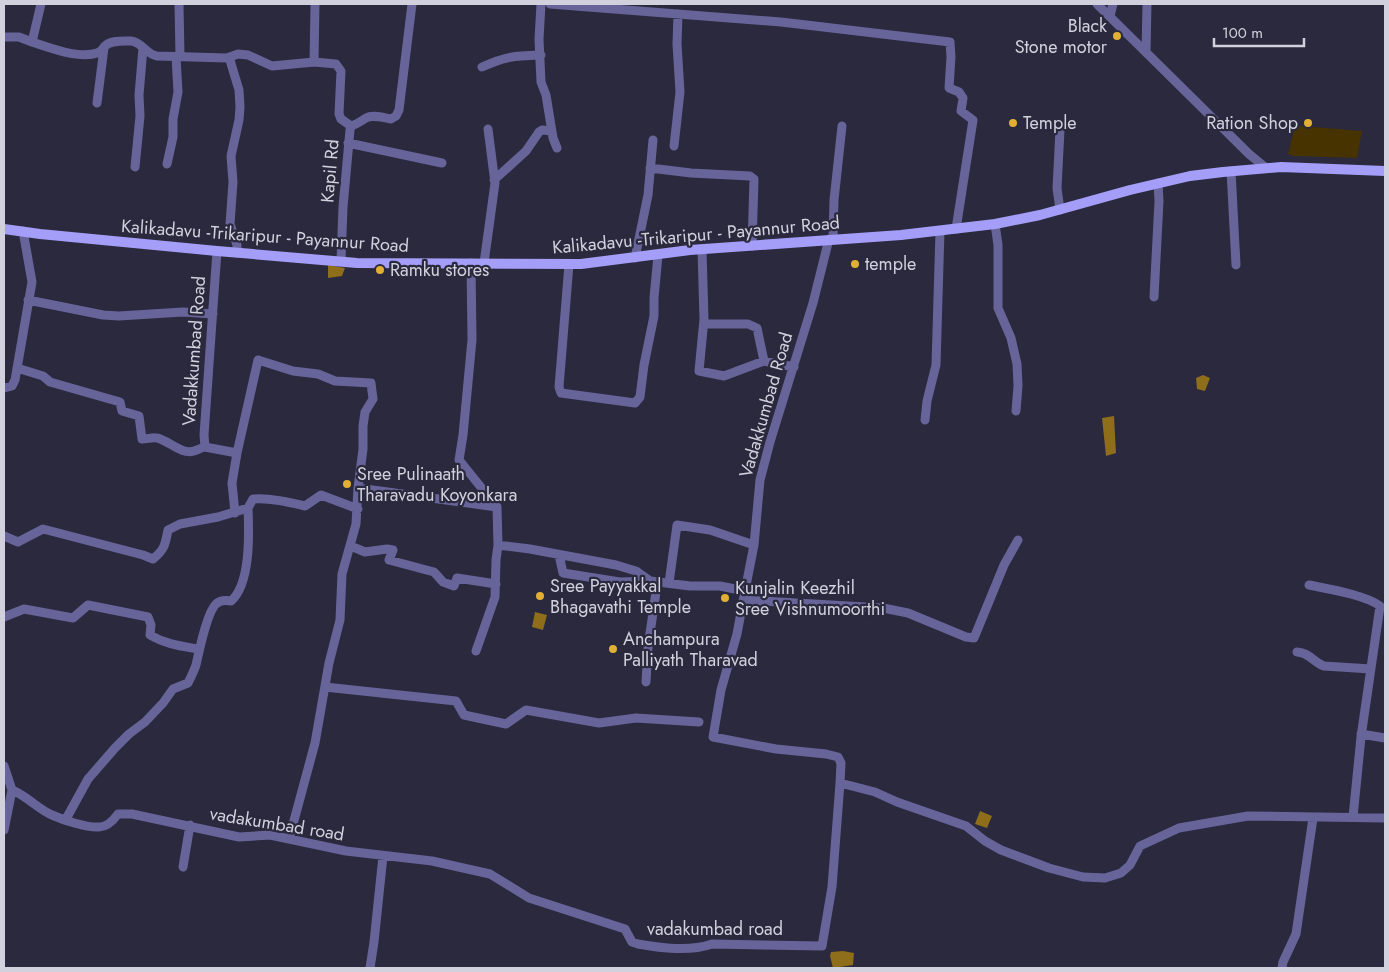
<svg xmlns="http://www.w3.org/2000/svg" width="1389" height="972" font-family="Jost,sans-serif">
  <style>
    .green { fill: #463300 }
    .water { fill: #8e6d1b }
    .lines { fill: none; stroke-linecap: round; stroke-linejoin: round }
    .minor { stroke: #67649a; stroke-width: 9 }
    .major { stroke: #a49ef8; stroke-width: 10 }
    .poi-dot { fill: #e1af34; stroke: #2a293d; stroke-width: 2 }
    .labels { text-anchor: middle; stroke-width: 4.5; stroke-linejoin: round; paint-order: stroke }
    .poi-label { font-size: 18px; fill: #d1d1de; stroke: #2a293d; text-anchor: start }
    .street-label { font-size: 18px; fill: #d1d1de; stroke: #2a293d }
  </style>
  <rect width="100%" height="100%" fill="#2a293d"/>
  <path class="green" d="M1301,126L1362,131L1357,158L1294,156L1288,154L1294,129Z"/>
  <path class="water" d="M328,265L345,268L342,276L328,278Z
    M1203,375L1210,378L1205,391L1197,389L1196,378Z
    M1114,416L1116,453L1106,456L1102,418Z
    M535,612L547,615L543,630L532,627Z
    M980,811L992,816L987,828L975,824Z
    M843,951L854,953L853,965L833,968L830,956L831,952Z"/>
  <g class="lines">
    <path class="minor" d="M179,4L180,57
      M541,4L539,39L541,82L546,95L553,138L557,148
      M550,4L781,22L950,42L951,57L949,88L959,92L963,98L961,111L973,120L956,229
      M1097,4L1249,154L1266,168
      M1110,16L1113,4
      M4,37H19L32,42L41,4
      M32,42C49,48 80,59 97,53C102,52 102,49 105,46C111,40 123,41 131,41C142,42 147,55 157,56L227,58L238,54L248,55L272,66L314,62L336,64L341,71L339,114L341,119L351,126
      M1146,52L1147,4
      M229,57L239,90L240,107L239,120L231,156L233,182L230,224L237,245V253
      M314,62L315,4
      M482,67C507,56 514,56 541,55
      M97,103L104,48
      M1060,130L1057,188L1060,210
      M348,143L442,163
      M674,146L680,92L677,44L678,14
      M167,164L173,137V119L178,92L176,57
      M135,167L140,116L139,95L143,48
      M650,168L691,173L750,176L754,179L752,246
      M1231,171L1236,265
      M494,180L526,151L539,132L542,130L552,131
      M995,224L998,245V308L1011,338L1017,364L1018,386L1016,411
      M833,239L834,200L842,126
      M702,250L704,319L699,371L724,376L764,361
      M217,251L204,435L205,447L237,453L258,360L293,371L318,374L335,381L371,383L373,399L365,412L363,426V449L358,488L497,507L498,545L530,549L616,565L636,571L650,581L690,586H720L745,591L754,545L760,480L770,442L813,303L829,239
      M635,258L648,195L653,140
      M341,261L343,207L350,130L351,126C358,124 361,121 366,118C373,114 384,118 391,119L396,116L399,110L412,4
      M471,263L472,340L463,435L459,460L497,507
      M484,263L495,183L488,129
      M569,264L559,387L561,393L635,403L640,397L644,365L654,316V298L658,255
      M1154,297L1159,201L1158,183
      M28,300L103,315L119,316L183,312L213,314
      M704,324H748L757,328L764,361L794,367
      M17,368L43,376L50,382L120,402L122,411L139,416L142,439C147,439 153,437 157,438C168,440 181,455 194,451C197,450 201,448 205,447
      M4,388L12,386L15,380L32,282L23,231
      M925,420L927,401L936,365L940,231
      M248,508L253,499C271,498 288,502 305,506L321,495L358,509
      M235,513L232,483L237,453
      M4,536L18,542L43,529L143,555L153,559C165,549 165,545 168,530L180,524L218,517L248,508C249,532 251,584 231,601C226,600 220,600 216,604C207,612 199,652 196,665C194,671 191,677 188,683L173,689L163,703L145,722L129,734L115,748L88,779L66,819
      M353,547L365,552L387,549L393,550L389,560L434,572L443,582L454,586L457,578L496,584
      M559,555L563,573L620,582L650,581L656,592L648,647L646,682
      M669,583L677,525L710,530L754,545
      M1309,585C1328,589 1366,595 1380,606L1361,737L1353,817
      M743,600L883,608L908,613L966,637L974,638L1004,565L1018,540
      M4,617L24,609L73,618L88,605L148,617L151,625L150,635C165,644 181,646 198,649
      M476,651L495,597L496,560L498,545
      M1297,652C1310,653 1313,662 1324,666L1371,669
      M325,687L456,701L464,715L506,724L526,710L599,723L636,718L699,722
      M1361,734L1385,738
      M4,766L12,790
      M840,783L875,792L897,802L966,826L985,841L1001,850L1049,868L1083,877L1105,878L1121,873L1130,865L1140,846L1179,828L1248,816L1385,818
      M4,830L12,790C27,796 38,809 52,815C63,820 87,828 99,827C107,827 113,821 118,814H132L239,837L270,835L346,851L432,861L490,874L529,898L625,929L632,942L638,944C661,948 689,952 712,944L822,946L832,887L840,783L841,763L838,757L826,754L776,749L713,737L721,690L737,634L745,591
      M289,839L315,743L329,663L340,620L342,574L356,524L358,488
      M183,867L190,825
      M370,968L374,942L383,856
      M1282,968L1283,962L1296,934L1313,818"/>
    <path class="major" d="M4,229L40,234L217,251L357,263L581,264L690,250L901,235L995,224L1040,215L1130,190L1190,176L1223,172L1281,167L1385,171"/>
  </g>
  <g class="poi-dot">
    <circle cx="1117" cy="36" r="5"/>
    <circle cx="1013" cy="123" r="5"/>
    <circle cx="1308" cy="123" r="5"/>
    <circle cx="855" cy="264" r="5"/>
    <circle cx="380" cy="270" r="5"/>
    <circle cx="347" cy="484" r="5"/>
    <circle cx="540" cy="596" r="5"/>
    <circle cx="725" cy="598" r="5"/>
    <circle cx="613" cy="649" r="5"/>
  </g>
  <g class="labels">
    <g class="poi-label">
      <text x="1107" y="32" text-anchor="end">Black<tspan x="1107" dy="21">Stone motor</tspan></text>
      <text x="1023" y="129">Temple</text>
      <text x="1298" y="129" text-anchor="end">Ration Shop</text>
      <text x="865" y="270">temple</text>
      <text x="390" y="276">Ramku stores</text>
      <text x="357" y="480">Sree Pulinaath<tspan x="357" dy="21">Tharavadu Koyonkara</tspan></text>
      <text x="550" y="592">Sree Payyakkal<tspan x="550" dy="21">Bhagavathi Temple</tspan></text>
      <text x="735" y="594">Kunjalin Keezhil<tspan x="735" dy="21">Sree Vishnumoorthi</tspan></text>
      <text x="623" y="645">Anchampura<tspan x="623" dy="21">Palliyath Tharavad</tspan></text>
    </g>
    <g class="street-label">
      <text transform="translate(330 171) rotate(-85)" y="6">Kapil Rd</text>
      <text transform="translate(696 235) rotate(-5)" y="6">Kalikadavu -Trikaripur - Payannur Road</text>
      <text transform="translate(265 236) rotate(4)" y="6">Kalikadavu -Trikaripur - Payannur Road</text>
      <text transform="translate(194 351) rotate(-86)" y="6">Vadakkumbad Road</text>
      <text transform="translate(766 405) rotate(-74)" y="6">Vadakkumbad Road</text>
      <text transform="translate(277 824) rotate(9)" y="6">vadakumbad road</text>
      <text x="715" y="935">vadakumbad road</text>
    </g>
  </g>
  <rect width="1389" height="972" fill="none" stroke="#d1d1de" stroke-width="10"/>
  <path d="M1214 38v8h90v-8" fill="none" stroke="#d1d1de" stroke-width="2.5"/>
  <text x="1222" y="38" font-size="15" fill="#d1d1de" stroke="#2a293d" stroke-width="4" paint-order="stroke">100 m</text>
</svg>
